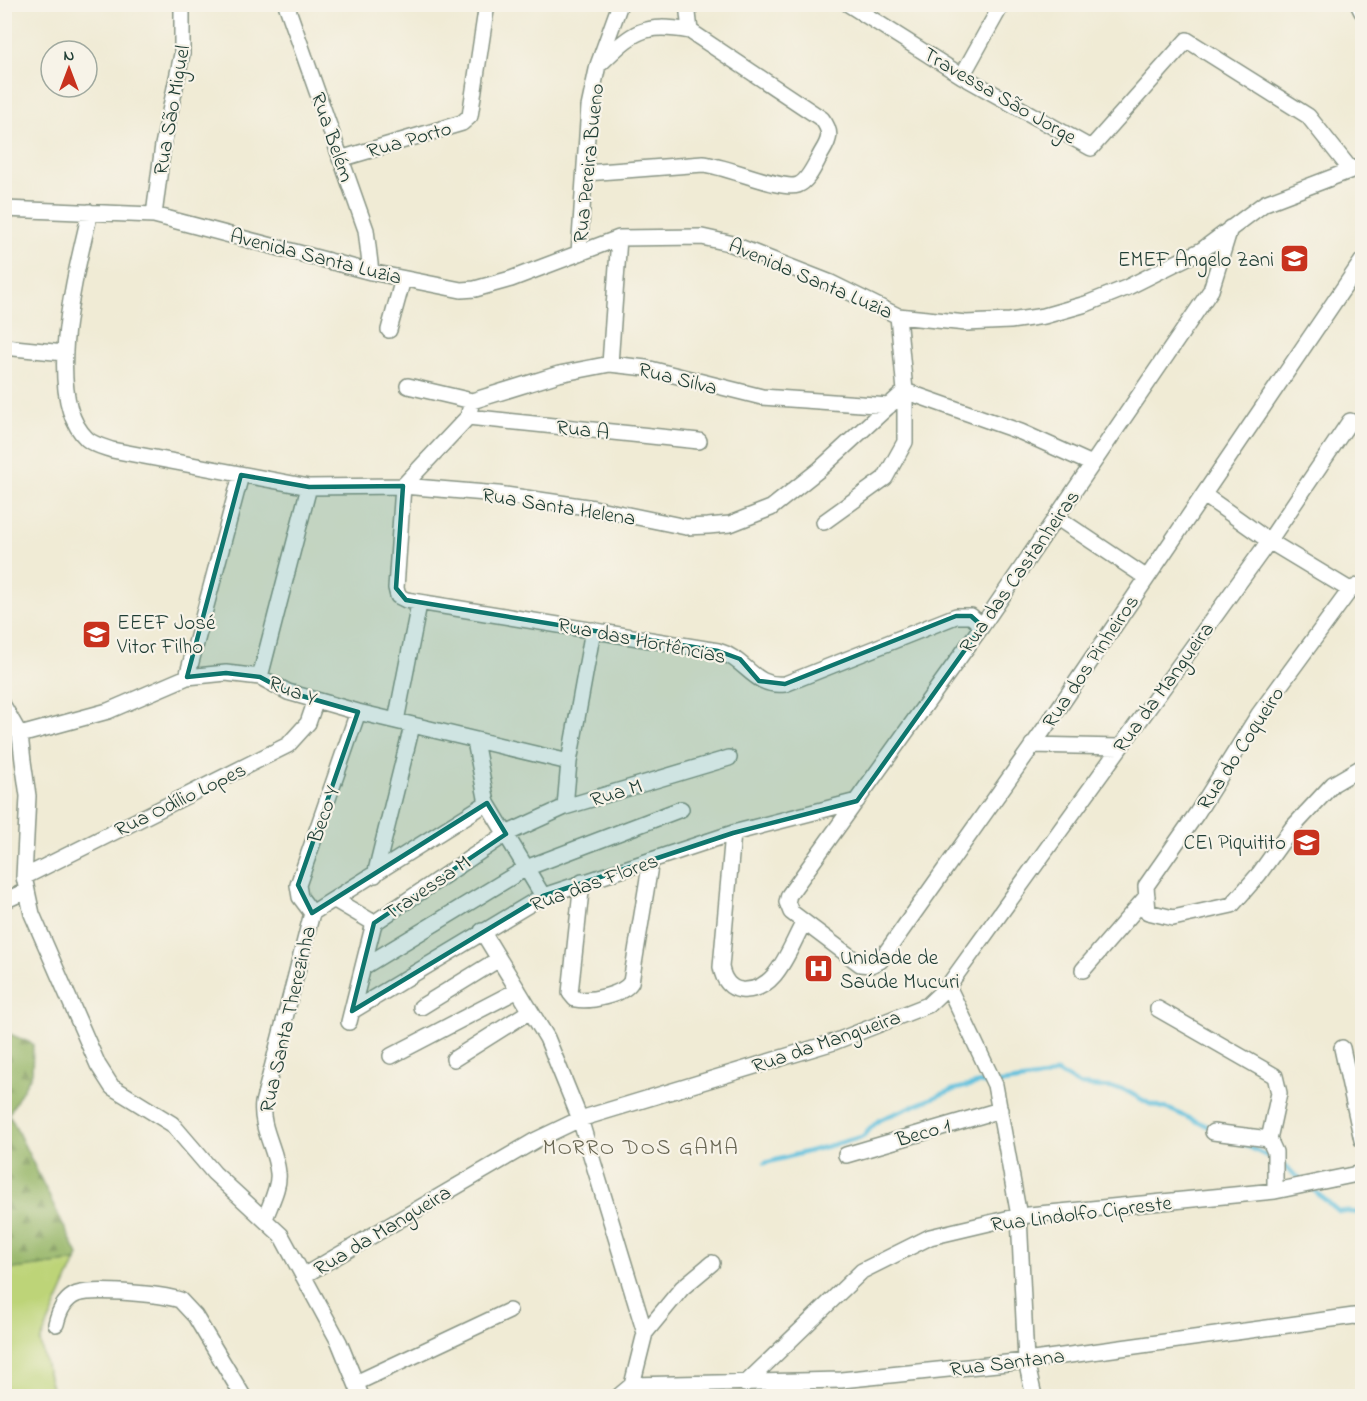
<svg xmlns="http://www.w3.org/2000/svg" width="1367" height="1401" font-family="'Indie Flower',sans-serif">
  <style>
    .green { fill: #bdd478; stroke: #6e8856; stroke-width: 1.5 }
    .forest { fill: url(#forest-firs); stroke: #5a7a4e; stroke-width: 1.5 }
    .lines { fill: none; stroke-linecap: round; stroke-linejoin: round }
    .stream { stroke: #5fc0dd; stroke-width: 4.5 }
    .minor-casing { stroke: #889484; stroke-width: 18 }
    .minor { stroke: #fff; stroke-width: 15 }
    .marked { fill: #0f766e; fill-opacity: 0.2; stroke: #0f766e; stroke-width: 4.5; stroke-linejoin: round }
    .labels { text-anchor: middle; stroke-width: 4.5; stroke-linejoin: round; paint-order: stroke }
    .street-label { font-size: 21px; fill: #1f3d34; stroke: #f7f3e8 }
    .poi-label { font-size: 21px; fill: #1f3d34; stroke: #f7f3e8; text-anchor: end }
    .neighbourhood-label { font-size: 22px; letter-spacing: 1.5px; fill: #686652; stroke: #f7f3e8 }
  </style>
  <defs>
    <pattern id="forest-firs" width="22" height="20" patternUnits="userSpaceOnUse" patternTransform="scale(1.5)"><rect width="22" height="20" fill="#96b668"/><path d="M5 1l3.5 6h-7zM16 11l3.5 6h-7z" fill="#7a9556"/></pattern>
  </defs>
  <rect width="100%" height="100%" fill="#f7f3e8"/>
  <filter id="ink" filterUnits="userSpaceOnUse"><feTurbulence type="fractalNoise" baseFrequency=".0167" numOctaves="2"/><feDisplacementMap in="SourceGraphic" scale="12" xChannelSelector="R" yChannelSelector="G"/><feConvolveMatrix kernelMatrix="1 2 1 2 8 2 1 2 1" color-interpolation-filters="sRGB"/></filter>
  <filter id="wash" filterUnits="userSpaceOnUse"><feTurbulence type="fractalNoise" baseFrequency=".008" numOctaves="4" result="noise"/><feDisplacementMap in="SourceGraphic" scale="24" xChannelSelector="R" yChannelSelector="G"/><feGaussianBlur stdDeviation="1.35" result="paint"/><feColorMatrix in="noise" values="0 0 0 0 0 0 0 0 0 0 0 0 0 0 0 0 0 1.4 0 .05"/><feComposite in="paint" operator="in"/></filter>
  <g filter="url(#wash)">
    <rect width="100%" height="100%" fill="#f0ebd5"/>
    <path class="green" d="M76,1261L40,1342L54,1396H5V1270Z"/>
    <path class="forest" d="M5,1032L33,1044L32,1073L9,1114L78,1255L76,1261L5,1270Z"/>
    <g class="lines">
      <path class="stream" d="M1237,1141L1273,1159
        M765,1163L862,1137L879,1120L952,1090L981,1083H1002L1045,1077L1057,1072L1079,1085L1123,1089L1150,1104L1171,1110L1214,1129
        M1280,1163L1304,1182
        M1310,1187L1338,1211L1362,1213"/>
    </g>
  </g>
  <g filter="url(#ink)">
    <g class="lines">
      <defs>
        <path id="minor" d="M286,4L366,230L371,272
          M848,4L962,76L1091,148L1187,40L1308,116L1351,170
          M1358,4L1362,12
          M601,63C634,31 643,23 690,31
          M962,76L1002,4
          M340,159L462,123L470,116L487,4
          M586,173L703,164C727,166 781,191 798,185C809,181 816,162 822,152C830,139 832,132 822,119L690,31L687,4
          M4,209L154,215L371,272L461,290L475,289L511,279L619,238L702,237L729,243L831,283L898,316L966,323L1010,321L1044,316L1086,304L1126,288L1202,250L1265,203L1362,166
          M90,212C78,266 41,396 87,439C94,445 103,447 112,450L309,487L403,486L498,494L594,508L686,527L708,526L730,524L771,508L820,469L905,391L898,316
          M154,215L163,145L182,54V4
          M1230,228L1211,290L982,626L789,895L787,902L791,912L860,964L871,965L880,961L1052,718L1362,261
          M579,253L589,107L598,65L620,4
          M389,330L403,279
          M4,347L64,353
          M610,364L619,238
          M408,386L472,401L559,374L610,364L646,368L762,397L889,406
          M472,401L468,417L403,486L396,588L398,596L406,600L718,651C747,659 753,688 785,684L956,616H971L982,626
          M468,417L699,441
          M1204,495L1269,541L1350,590
          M1056,517L1147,578
          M824,522L885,478L905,442V391L1021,432L1092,464
          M1362,584L1350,590L1259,714L1197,813L1146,886L1148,912L1173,918L1232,905L1259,874L1292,828L1333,784L1362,767
          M187,677L241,475
          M260,677L309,487
          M4,707L20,735L23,761L28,796L24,877L32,914L98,1065L112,1087L172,1124L214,1173L281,1235L339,1342L361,1396
          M396,721L419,604
          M20,735L108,711L187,677L226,673L260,677L288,692L358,712L569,762
          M475,741L487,803L543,896
          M1032,745L1119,747
          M565,807L569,762L593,630
          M733,833L721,967C723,978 728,988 741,990C777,993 789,948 804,922
          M375,875L412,726
          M24,877L288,745L308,723L316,700
          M582,882L570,993L575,999C590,1002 623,995 631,982L651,860
          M335,900L374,923
          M4,901L26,891
          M312,913L300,897L298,885L358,712
          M482,931L547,1038L580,1119L645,1333L632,1385
          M363,967L526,868L681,809
          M1083,970L1147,896
          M948,986L995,1085L1019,1216L1026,1361L1034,1396
          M421,1007L499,959
          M1158,1009L1275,1076L1279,1093L1269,1139
          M352,1011L543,896L733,833L857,801
          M349,1022L374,923L506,834L565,807L729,758
          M1342,1048L1362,1140
          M391,1056L518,990
          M454,1059L530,1011
          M1213,1132L1269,1139L1275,1152V1191
          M846,1155L1000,1110
          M265,1219C269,1206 280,1187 278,1173C276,1149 260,1128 263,1103L312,913L487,803
          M303,1276L536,1140L580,1119L834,1042L928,1005L948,986L1269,541L1350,421
          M56,1324C59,1311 64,1299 77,1294C94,1288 161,1294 180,1300L195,1316L243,1396
          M645,1333L682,1288L712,1263
          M356,1383L509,1311
          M745,1384L862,1271L930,1237L1019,1216L1275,1191L1362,1173
          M619,1396L632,1385L841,1380L1026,1361L1354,1316L1362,1318"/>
      </defs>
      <use href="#minor" class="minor-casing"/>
      <use href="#minor" class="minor"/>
    </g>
  </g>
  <path class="marked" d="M241,475L309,487L403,486L396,588L406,600L718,651L740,659L759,681L785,684L956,616H971L982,626L857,801L733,833L543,896L352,1011L374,923L506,834L487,803L312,913L298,885L358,712L288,692L260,677L226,673L187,677Z"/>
  <defs>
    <symbol id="school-square" viewBox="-11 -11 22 22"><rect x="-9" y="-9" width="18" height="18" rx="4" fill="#c8321e" stroke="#f7f3e8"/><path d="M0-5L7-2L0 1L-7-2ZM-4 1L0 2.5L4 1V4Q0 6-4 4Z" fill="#fff"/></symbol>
    <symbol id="hospital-square" viewBox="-11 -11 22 22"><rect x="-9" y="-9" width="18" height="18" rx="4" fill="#c8321e" stroke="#f7f3e8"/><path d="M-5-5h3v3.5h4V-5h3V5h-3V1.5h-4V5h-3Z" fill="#fff"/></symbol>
  </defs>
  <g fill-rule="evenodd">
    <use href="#school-square" x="1278" y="242" width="33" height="33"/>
    <use href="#school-square" x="80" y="618" width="33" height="33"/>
    <use href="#school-square" x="1290" y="826" width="33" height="33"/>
    <use href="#hospital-square" x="802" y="952" width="33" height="33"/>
  </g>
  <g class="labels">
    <g class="street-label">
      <text transform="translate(1000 95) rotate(30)" y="7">Travessa São Jorge</text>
      <text transform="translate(171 110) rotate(-80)" y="7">Rua São Miguel</text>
      <text transform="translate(333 137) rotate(71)" y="7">Rua Belém</text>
      <text transform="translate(409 139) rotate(-16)" y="7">Rua Porto</text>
      <text transform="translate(588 163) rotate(-84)" y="7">Rua Pereira Bueno</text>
      <text transform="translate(316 256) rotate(14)" y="7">Avenida Santa Luzia</text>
      <text transform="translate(811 278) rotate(23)" y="7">Avenida Santa Luzia</text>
      <text transform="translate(678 378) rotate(14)" y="7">Rua Silva</text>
      <text transform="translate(583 429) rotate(6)" y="7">Rua A</text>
      <text transform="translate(559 506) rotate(9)" y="7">Rua Santa Helena</text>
      <text transform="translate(1019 571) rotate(-55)" y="7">Rua das Castanheiras</text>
      <text transform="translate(642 640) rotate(11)" y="7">Rua das Hortências</text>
      <text transform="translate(1090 661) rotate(-56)" y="7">Rua dos Pinheiros</text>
      <text transform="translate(1163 687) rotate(-54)" y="7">Rua da Mangueira</text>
      <text transform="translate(293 690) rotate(21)" y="7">Rua Y</text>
      <text transform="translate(1240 748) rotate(-57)" y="7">Rua do Coqueiro</text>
      <text transform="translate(616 792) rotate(-17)" y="7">Rua M</text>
      <text transform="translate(180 799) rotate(-26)" y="7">Rua Odílio Lopes</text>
      <text transform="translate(323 814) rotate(-71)" y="7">Beco Y</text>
      <text transform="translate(594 882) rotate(-20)" y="7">Rua das Flores</text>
      <text transform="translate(427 887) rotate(-34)" y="7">Travessa M</text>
      <text transform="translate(287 1019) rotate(-77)" y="7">Rua Santa Therezinha</text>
      <text transform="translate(826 1041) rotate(-19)" y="7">Rua da Mangueira</text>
      <text transform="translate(923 1132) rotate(-16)" y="7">Beco 1</text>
      <text transform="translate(1081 1213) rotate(-7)" y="7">Rua Lindolfo Cipreste</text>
      <text transform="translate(382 1230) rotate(-31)" y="7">Rua da Mangueira</text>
      <text transform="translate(1007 1362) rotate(-7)" y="7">Rua Santana</text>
    </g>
    <g class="poi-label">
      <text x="1274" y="266">EMEF Angelo Zani</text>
      <text x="117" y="629" text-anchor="start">EEEF José<tspan x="117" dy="24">Vitor Filho</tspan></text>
      <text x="1286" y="849">CEI Piquitito</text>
      <text x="840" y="964" text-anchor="start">Unidade de<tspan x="840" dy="24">Saúde Mucuri</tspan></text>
    </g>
    <g class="neighbourhood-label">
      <text x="641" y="1154">MORRO DOS GAMA</text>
    </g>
  </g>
  <rect width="1367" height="1401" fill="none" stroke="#f7f3e8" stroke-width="24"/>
  <g transform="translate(69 69)"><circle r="28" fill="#f7f3e8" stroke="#a1aaa0" stroke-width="1.5"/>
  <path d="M0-4.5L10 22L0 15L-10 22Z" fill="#c8321e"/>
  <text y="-9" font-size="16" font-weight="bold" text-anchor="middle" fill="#1f3d34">N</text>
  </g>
</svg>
